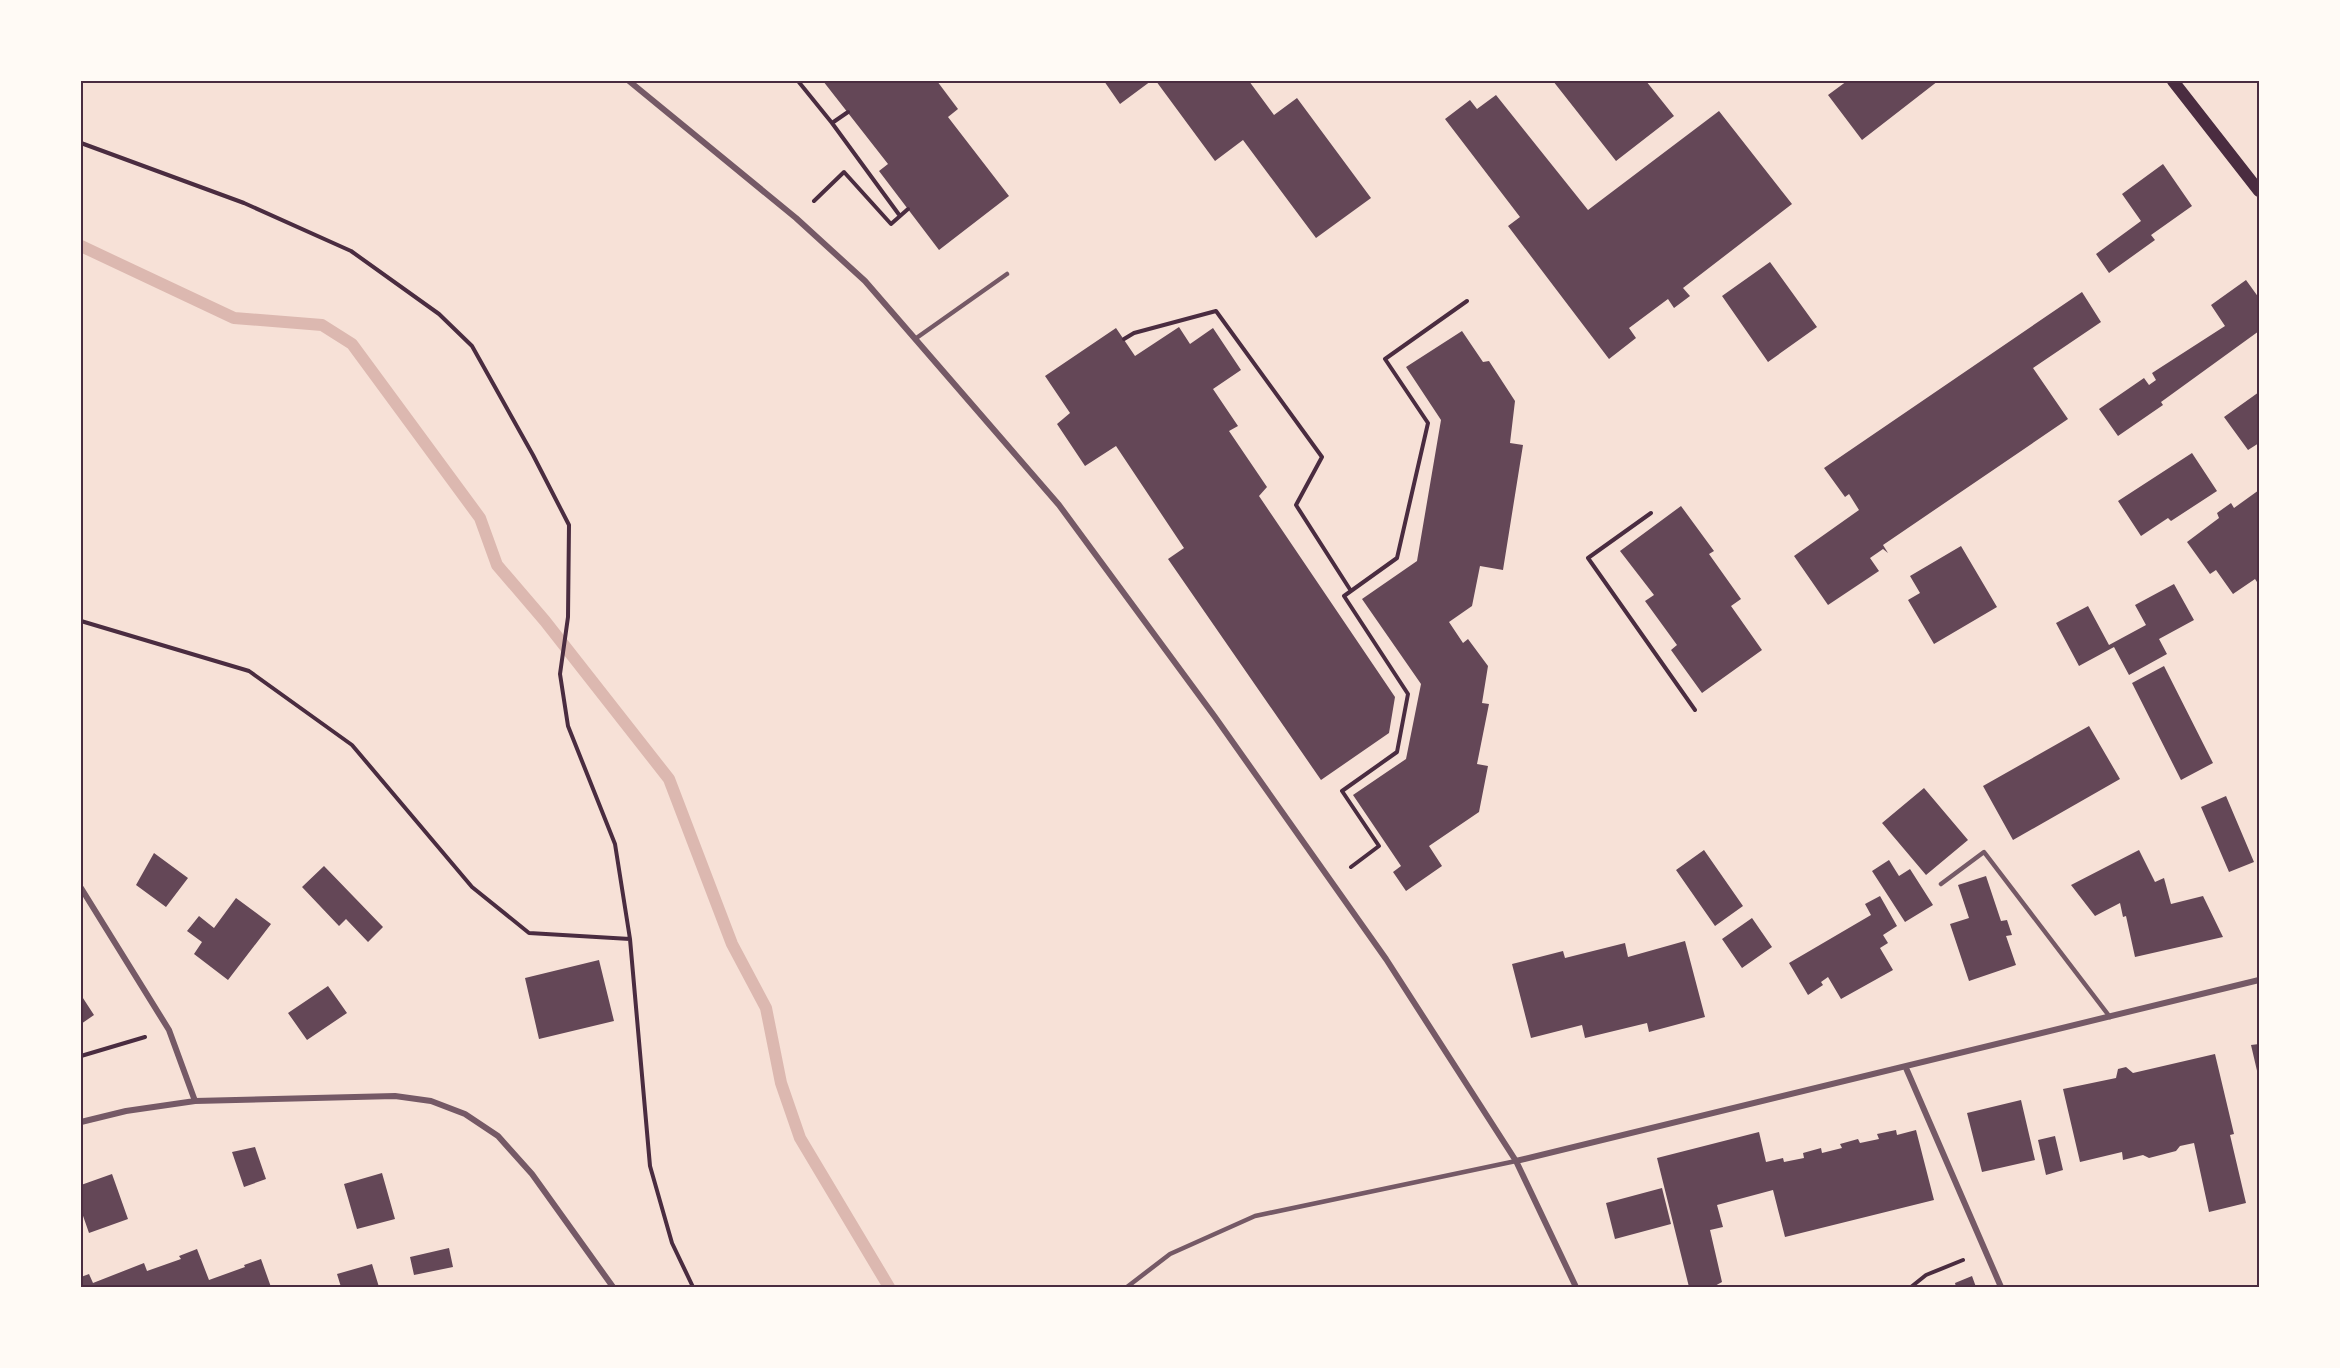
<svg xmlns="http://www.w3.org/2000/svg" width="2340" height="1368" font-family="'Open Sans',sans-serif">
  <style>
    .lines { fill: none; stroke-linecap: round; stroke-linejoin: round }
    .stream { stroke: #dcb8b0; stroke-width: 12 }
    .building { fill: #644757 }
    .path { stroke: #4a2c40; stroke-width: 4 }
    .service { stroke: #755966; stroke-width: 4.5 }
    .minor { stroke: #755966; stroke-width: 6 }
    .secondary { stroke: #4a2c40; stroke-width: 12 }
    .neatline { fill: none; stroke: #4a2c40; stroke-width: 2 }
  </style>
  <rect width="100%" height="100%" fill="#f7e1d7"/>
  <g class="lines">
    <path class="stream" d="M81,246L234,318L322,325L352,344L480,518L497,565L545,621L669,779L732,944L766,1008L781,1083L800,1138L889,1287"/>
  </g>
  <path class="building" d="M823,81H937L958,109L948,117L1009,196L939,250L879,171L888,164Z
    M1104,81H1151L1120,104Z
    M1156,81H1249L1274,115L1297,98L1371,198L1316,238L1243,140L1215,161Z
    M1553,81H1646L1674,116L1616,161Z
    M1847,81H1938L1862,140L1828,95Z
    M1496,95L1588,210L1719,111L1792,204L1683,288L1690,296L1674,308L1668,299L1629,328L1636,338L1609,359L1508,226L1520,217L1445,119L1470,100L1477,109Z
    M2163,164L2192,206L2151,235L2155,240L2109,273L2096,254L2141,221L2122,194Z
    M1770,262L1817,327L1768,362L1722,296Z
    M2246,280L2259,298V331L2161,402L2163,405L2118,436L2099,409L2144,378L2149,385L2156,380L2152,373L2225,326L2211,305Z
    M2082,292L2101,322L2033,368L2068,419L1883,545L1888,553L1883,549L1870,558L1879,571L1828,605L1794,556L1859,510L1849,494L1845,497L1824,468Z
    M1179,327L1190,344L1213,328L1241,370L1213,389L1238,426L1229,431L1267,487L1259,496L1395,697L1389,733L1321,780L1168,559L1184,548L1116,446L1085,466L1057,424L1070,413L1045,376L1116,328L1135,356Z
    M1462,331L1483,362L1489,361L1515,401L1510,443L1523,445L1503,570L1480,566L1472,606L1449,622L1463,643L1468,639L1488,666L1482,703L1489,704L1477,764L1488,766L1479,812L1429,846L1442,866L1406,891L1393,872L1401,866L1353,795L1406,759L1421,684L1362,599L1417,561L1441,420L1406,367Z
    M2259,392V443L2248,450L2224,417Z
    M2192,453L2217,491L2171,521L2168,518L2141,536L2118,501Z
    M2259,490V585L2255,579L2233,594L2216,570L2210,574L2187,542L2219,518L2217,513L2231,503L2234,508Z
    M1681,506L1714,551L1709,554L1741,599L1731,606L1762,650L1702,693L1671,650L1677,645L1645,601L1654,595L1620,551Z
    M1961,546L1997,607L1934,644L1908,600L1920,593L1910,576Z
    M2174,584L2194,620L2159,639L2167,654L2129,675L2114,647L2079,666L2056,623L2088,606L2109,645L2146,625L2135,605Z
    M2164,666L2213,763L2181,780L2132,683Z
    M2089,726L2120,779L2013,840L1983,786Z
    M1924,788L1968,840L1926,875L1882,823Z
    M2226,796L2254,862L2229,872L2201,807Z
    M1704,850L1743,906L1715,926L1676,870Z
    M2139,850L2155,882L2164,878L2171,904L2203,896L2223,937L2135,957L2126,916L2123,917L2120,903L2095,916L2071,885Z
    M154,853L188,878L166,907L136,885Z
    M1889,860L1899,876L1910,869L1933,905L1905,922L1872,871Z
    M324,866L383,927L368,942L346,919L339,926L302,887Z
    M1986,876L2001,921L2007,920L2012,935L2006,936L2016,965L1969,981L1950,924L1969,918L1958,885Z
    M1880,896L1897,926L1883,935L1888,943L1880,948L1893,970L1841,999L1828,977L1821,982L1823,985L1808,995L1789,963L1871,915L1865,904Z
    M236,898L271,924L228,980L194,954L202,942L187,931L199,916L214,928Z
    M1752,918L1772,947L1742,968L1722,939Z
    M1685,941L1705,1017L1649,1032L1647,1023L1585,1038L1582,1025L1531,1038L1512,964L1563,951L1565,958L1625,943L1628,957Z
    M599,960L614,1021L539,1039L525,978Z
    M328,986L347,1013L307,1040L288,1013Z
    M81,995L94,1015L81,1024Z
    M2259,1044V1075H2258L2251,1045Z
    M2215,1054L2234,1134L2230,1135L2246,1203L2209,1212L2194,1143L2180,1146L2176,1151L2149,1158L2143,1155L2123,1160L2122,1152L2080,1162L2063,1089L2116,1078L2118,1069L2126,1067L2133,1073Z
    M2021,1100L2035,1160L1982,1172L1967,1113Z
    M1896,1130L1897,1135L1916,1130L1934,1200L1785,1237L1773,1190L1717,1205L1723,1227L1710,1230L1722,1282L1713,1287H1689L1657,1158L1759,1132L1766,1162L1783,1158L1784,1162L1804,1158L1803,1153L1821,1148L1822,1153L1842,1148L1840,1144L1858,1139L1860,1143L1879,1139L1877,1134Z
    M2055,1136L2063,1170L2046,1175L2038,1140Z
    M255,1147L266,1179L244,1187L232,1152Z
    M382,1173L395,1219L357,1229L344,1184Z
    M112,1174L128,1219L89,1233L81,1210V1185Z
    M1662,1188L1671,1224L1615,1239L1606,1203Z
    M449,1248L453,1267L414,1275L410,1257Z
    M197,1249L209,1280L245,1267L244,1265L261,1259L271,1287H81V1277L89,1274L93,1283L144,1263L147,1271L181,1259L179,1256Z
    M372,1264L379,1287H341L337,1274Z
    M1972,1276L1976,1287H1956L1955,1283Z"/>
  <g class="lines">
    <path class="path" d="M798,81L832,123
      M848,112L832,123L900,216
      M81,143L244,203L351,251L439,314L472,346L533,455L569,525L568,617L560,674L568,726L615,844L630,939L650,1166L672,1243L693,1287
      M814,201L844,172L891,224L908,209
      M1124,339L1134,333L1216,311L1322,457L1296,505L1351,591
      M1651,513L1588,558L1695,710
      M81,621L249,671L352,745L472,887L529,933L630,939
      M1351,867L1379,846L1342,791L1397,752L1408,694L1344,596L1397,558L1428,423L1385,359L1467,301
      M81,1056L145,1037
      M1911,1287L1926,1275L1963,1260"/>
    <path class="service" d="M915,339L1007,274
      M1941,884L1984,852L2110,1017
      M1127,1287L1170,1254L1255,1216L1516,1161"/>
    <path class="minor" d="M629,81L796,218L865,281L1059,505L1215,717L1386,959L1516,1161L1576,1287
      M81,888L169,1030L195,1101
      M1906,1068L2001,1287
      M81,1122L126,1111L195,1101L395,1096L431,1101L465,1114L498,1136L532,1174L613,1287
      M1516,1161L2259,980"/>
    <path class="secondary" d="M2173,81L2259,191"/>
  </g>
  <rect width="2340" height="1368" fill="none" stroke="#fffaf5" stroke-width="165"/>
  <rect x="82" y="82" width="2176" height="1204" class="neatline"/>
</svg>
